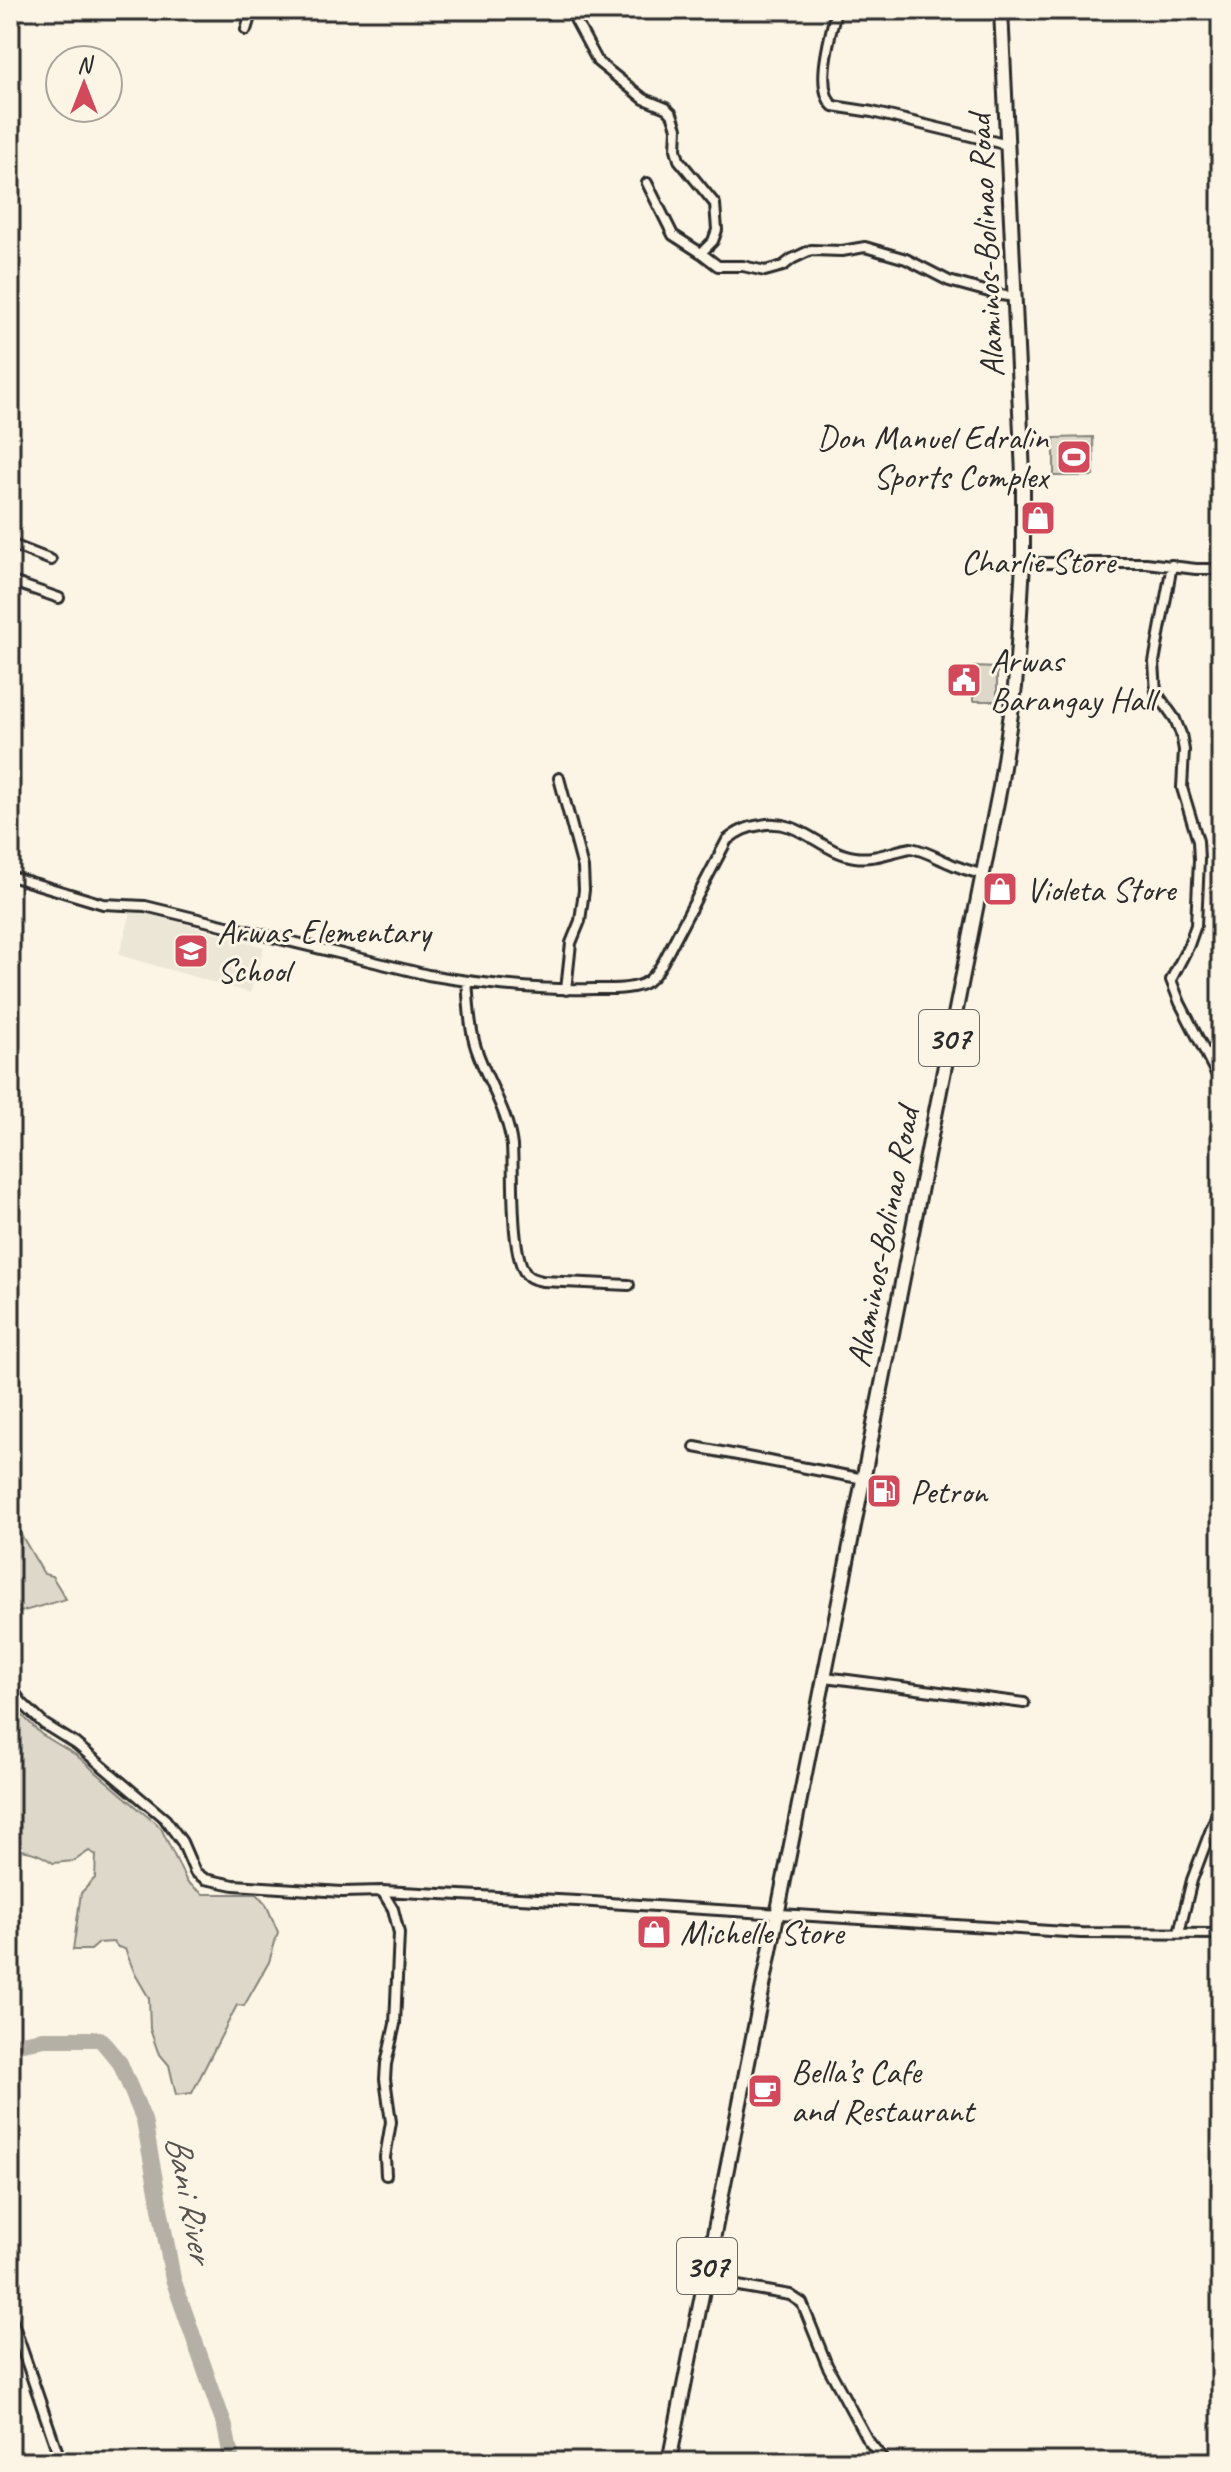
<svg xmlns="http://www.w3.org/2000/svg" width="1231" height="2472" font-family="Caveat,sans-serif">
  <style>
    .built { fill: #ece6d7 }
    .green { fill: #ded8ca; stroke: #84827a; stroke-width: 2 }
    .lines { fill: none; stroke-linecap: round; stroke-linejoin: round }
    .river { stroke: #b4b0a5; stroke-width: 16 }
    .minor-casing { stroke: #2b2b2b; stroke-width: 14 }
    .primary-casing { stroke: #2b2b2b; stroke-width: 18 }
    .minor { stroke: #fcf5e5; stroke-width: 8 }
    .primary { stroke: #fcf5e5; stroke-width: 12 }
    .labels { text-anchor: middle; stroke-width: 6; stroke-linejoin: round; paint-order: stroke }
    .shield { fill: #fcf5e5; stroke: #6a6863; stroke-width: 2 }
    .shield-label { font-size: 32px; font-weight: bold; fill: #2b2b2b }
    .street-label { font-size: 34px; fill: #2b2b2b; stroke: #fcf5e5 }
    .poi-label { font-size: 34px; fill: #2b2b2b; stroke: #fcf5e5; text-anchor: start }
    .water-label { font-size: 36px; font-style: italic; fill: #545350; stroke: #fcf5e5 }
  </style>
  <rect width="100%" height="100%" fill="#fcf5e5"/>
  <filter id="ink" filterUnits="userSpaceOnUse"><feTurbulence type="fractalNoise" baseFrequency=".0125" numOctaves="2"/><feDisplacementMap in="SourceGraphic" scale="16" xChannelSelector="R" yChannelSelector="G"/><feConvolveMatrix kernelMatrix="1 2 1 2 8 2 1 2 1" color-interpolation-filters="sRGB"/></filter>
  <g filter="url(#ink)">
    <path class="built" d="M132,909L264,947L250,993L119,955Z"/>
    <path class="green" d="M1093,437L1094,476H1054V438Z
      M973,667L997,668V701H973Z
      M16,1526L44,1574L52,1576L66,1599L10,1615V1528Z
      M10,1703L41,1734L76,1755L161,1828L187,1882L203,1894H257L266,1904L278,1932L269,1962L244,2006L237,2005L192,2093L176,2095L169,2065L158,2052L150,2029L149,1998L135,1974L125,1949L118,1947L113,1942L99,1943L91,1950H73L81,1893L95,1878L96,1855L89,1851L74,1861L53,1863C39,1853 27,1850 10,1849Z"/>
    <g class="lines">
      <path class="river" d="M10,2045L44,2039H100L120,2063L144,2120L173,2279L225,2427L232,2462"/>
      <defs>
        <path id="minor" d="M570,10L598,62L644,99L666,108L672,114L677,128L676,149L679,160L715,204L717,230L713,241L701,253L673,235L647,183
          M836,10C831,34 814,87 833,106L872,112L1008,145
          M246,30L252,10
          M701,253L718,266H743L765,271L783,266L792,259L811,250L842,251L865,247L906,259L949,281L1000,295L1016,297
          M10,544L51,560
          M1023,563H1146L1196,569H1221
          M1172,565L1154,662L1156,692L1175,719L1181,734L1184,750L1182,788L1198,841L1199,860L1196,925L1189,945L1171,980L1180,1003L1221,1083
          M10,581L59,598
          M559,778L583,868L584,890L580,921L571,943L566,990
          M10,876L103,904L145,906L194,918L428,975C482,984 539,991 594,989C610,989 628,990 643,984C652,980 658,971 663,962L727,840C738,831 747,827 761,825C799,817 820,852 855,857C874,860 893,851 911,848C926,851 935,857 949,863C959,868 970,871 981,874
          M467,981C469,1003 469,1027 476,1048C487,1082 508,1110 512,1146C514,1175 510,1253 526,1274C530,1279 535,1279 542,1281L629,1285
          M695,1447L864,1479
          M825,1677L1024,1703
          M10,1686L22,1703L44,1724L76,1744L165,1819L182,1842L195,1872L205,1879L234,1885L342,1892L382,1891L577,1901L1081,1933L1221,1934
          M382,1891L393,1909L399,1933L395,2024L386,2064L385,2079L391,2122L385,2157L386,2175
          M1179,1933L1192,1880L1216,1816
          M704,2280L790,2295L802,2303L827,2365L867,2439L883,2459
          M10,2314L61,2462"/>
        <path id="primary" d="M669,2462L1000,787L1015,687L1019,630L1023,563V474L1001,10"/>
      </defs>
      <use href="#minor" class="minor-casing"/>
      <use href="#primary" class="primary-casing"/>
      <use href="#minor" class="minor"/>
      <use href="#primary" class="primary"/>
    </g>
  </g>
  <defs>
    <symbol id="stadium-square" viewBox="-11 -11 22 22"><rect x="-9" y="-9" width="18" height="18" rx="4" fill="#d1495b" stroke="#fcf5e5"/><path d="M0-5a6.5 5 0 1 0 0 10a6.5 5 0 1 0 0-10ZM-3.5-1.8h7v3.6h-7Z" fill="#fff"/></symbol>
    <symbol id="shop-square" viewBox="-11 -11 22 22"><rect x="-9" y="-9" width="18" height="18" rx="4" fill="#d1495b" stroke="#fcf5e5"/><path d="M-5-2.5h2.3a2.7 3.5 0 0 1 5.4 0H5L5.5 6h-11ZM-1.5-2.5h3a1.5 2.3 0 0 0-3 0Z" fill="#fff"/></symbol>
    <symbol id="civic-square" viewBox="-11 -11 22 22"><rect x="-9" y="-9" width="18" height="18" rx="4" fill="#d1495b" stroke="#fcf5e5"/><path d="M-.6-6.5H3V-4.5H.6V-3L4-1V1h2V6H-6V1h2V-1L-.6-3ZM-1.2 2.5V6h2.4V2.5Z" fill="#fff"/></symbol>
    <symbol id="school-square" viewBox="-11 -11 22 22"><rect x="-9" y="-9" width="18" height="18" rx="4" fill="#d1495b" stroke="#fcf5e5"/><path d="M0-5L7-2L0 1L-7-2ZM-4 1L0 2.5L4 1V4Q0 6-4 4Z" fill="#fff"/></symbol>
    <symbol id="fuel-square" viewBox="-11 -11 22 22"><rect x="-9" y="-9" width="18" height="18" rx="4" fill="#d1495b" stroke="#fcf5e5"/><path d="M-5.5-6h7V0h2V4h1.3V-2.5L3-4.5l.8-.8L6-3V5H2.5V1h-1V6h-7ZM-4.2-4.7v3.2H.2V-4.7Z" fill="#fff"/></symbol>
    <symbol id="cafe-square" viewBox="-11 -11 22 22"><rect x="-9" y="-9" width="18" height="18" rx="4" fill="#d1495b" stroke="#fcf5e5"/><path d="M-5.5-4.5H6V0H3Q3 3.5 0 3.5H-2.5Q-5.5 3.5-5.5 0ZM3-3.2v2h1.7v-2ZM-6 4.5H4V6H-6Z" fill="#fff"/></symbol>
  </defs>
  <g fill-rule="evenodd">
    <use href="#stadium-square" x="1054" y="437" width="40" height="40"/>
    <use href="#shop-square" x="1018" y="498" width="40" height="40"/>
    <use href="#civic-square" x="944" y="660" width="40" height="40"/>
    <use href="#shop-square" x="980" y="869" width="40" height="40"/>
    <use href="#school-square" x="171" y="931" width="40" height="40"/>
    <use href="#fuel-square" x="864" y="1471" width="40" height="40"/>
    <use href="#shop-square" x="634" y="1912" width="40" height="40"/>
    <use href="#cafe-square" x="745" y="2071" width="40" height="40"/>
  </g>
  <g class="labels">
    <g class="shield">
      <rect x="919" y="1010" width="60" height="56" rx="6"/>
      <rect x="677" y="2238" width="60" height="56" rx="6"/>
    </g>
    <g class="shield-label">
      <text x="949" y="1049">307</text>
      <text x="707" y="2277">307</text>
    </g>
    <g class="street-label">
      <text transform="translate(985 246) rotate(-93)" y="12">Alaminos-Bolinao Road</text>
      <text transform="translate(882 1237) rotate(-79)" y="12">Alaminos-Bolinao Road</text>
    </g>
    <g class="poi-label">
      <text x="1048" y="449" text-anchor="end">Don Manuel Edralin<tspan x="1048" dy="39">Sports Complex</tspan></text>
      <text x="1038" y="573" text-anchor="middle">Charlie Store</text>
      <text x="990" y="672">Arwas<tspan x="990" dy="39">Barangay Hall</tspan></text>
      <text x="1026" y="901">Violeta Store</text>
      <text x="217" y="943">Arwas Elementary<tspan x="217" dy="39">School</tspan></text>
      <text x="910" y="1503">Petron</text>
      <text x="680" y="1944">Michelle Store</text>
      <text x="791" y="2083">Bella’s Cafe<tspan x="791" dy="39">and Restaurant</tspan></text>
    </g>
    <g class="water-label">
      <text transform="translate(191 2198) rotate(79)" y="13">Bani River</text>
    </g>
  </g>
  <rect width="1231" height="2472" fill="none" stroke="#fcf5e5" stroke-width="40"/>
  <rect x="20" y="20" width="1191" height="2432" fill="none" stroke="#2b2b2b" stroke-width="3" filter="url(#ink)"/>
  <g transform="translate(84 84)"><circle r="38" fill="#fcf5e5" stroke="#a8a49b" stroke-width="2"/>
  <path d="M0-6L14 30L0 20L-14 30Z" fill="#d1495b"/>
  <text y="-12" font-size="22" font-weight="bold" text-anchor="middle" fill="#2b2b2b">N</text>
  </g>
</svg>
